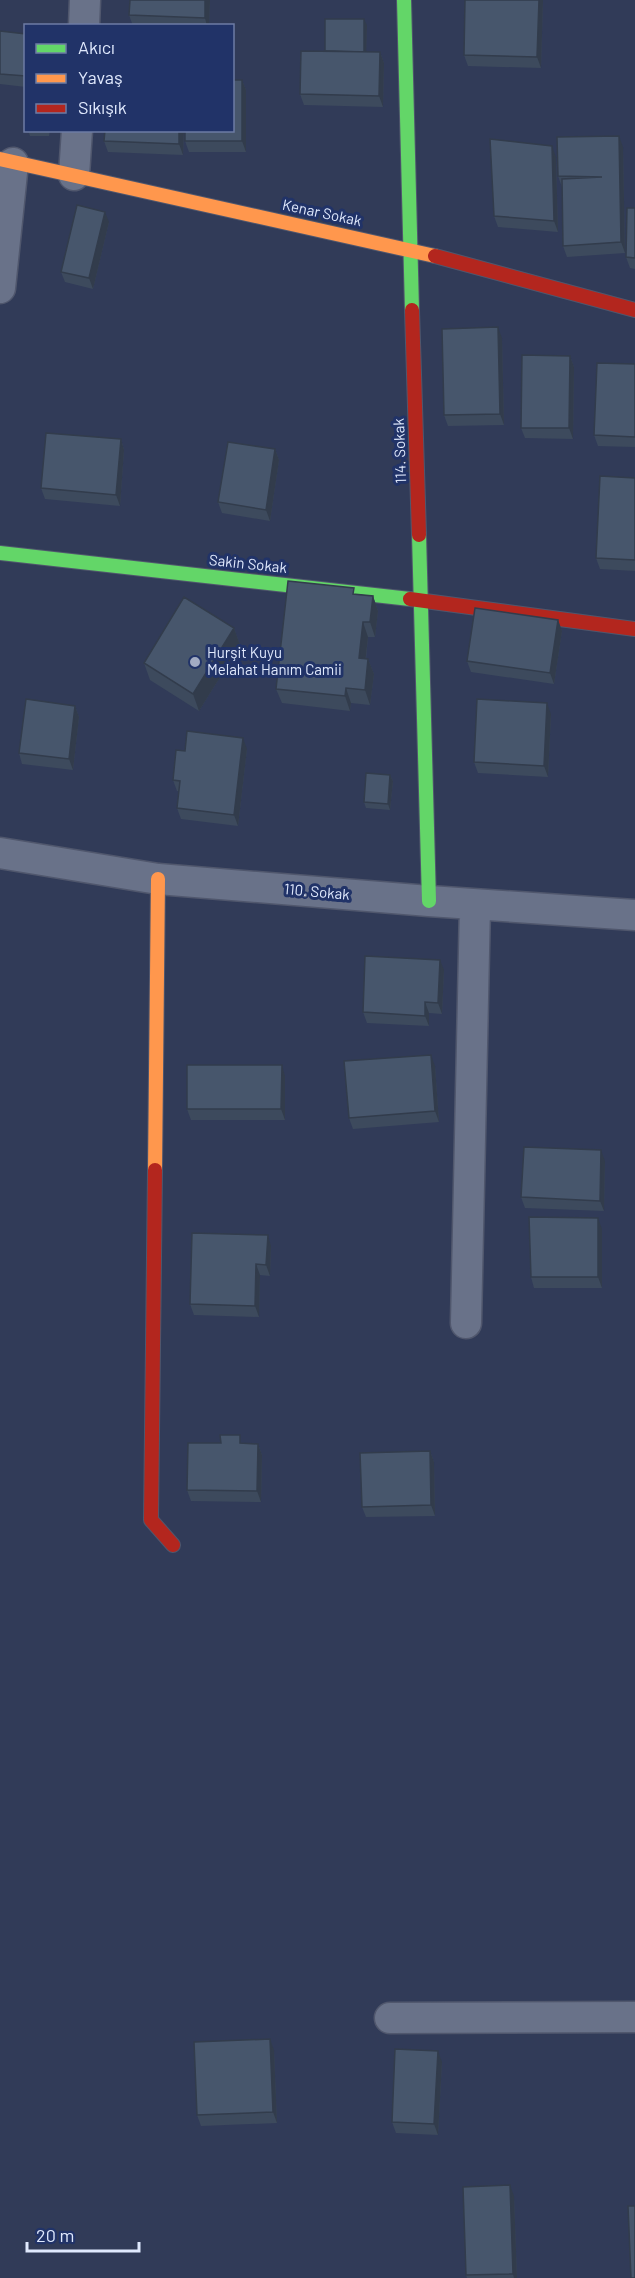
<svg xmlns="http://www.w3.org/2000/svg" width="635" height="2278" font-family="Barlow,sans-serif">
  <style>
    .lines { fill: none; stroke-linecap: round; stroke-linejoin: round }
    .street-casing { stroke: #50576d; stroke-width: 33 }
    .fast-casing { stroke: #50576d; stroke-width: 16 }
    .slow-casing { stroke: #50576d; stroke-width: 16 }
    .jam-casing { stroke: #50576d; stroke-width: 16 }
    .street { stroke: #697289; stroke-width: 30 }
    .fast { stroke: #63d668; stroke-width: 14 }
    .slow { stroke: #ff974d; stroke-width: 14 }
    .jam { stroke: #b3261e; stroke-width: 14 }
    .wall { fill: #3d4a5d }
    .shaded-wall { fill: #323c4c }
    .building { fill: #47566c; stroke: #323c4c; stroke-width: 1.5 }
    .poi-dot { fill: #a3acc3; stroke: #213368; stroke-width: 2 }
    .labels { text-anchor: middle; stroke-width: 6; stroke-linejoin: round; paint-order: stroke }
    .street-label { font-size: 15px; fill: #e0e9fd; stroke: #213368 }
    .poi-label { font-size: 15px; fill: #e0e9fd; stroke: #213368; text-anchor: start }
  </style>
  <rect width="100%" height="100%" fill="#313b58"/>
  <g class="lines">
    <defs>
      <path id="street" d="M84,26L85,0
        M74,175L77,130
        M0,288L13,163
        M0,853L158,879L429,901L635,915
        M466,1323L475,905
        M390,2018L635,2017"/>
      <path id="fast" d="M404,0L412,310
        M419,535L429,901
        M0,553L410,599"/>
      <path id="slow" d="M0,159L435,256
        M155,1170L158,879"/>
      <path id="jam" d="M435,256L635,310
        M412,310L419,535
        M410,599L635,629
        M155,1170L151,1520L173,1545"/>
    </defs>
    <use href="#street" class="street-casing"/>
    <use href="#fast" class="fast-casing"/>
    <use href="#slow" class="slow-casing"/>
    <use href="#jam" class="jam-casing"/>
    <use href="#street" class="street"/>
    <use href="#fast" class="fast"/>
    <use href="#slow" class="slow"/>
    <use href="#jam" class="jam"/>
  </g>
  <path class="wall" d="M130,0H210L209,26H133L129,15Z
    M465,0H543L541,68L468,66L464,55Z
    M367,25L366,52H380L384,63L383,107L304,105L300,94L325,51Z
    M0,31L26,34V87L0,84Z
    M242,80L246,90V152H189L185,141Z
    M28,130H50L49,136H30Z
    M105,130H184L183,155L108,152L104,141Z
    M623,147L625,253L567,257L563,246L562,187L558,176Z
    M556,157L558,232L498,227L494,216Z
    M635,208V269L630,268L626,257Z
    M109,222L93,289L65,282L61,272Z
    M502,338L504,425L448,426L444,415Z
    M570,356L574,367L573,439L525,438L521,428Z
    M635,364V447L598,446L594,435Z
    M121,439L124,450L120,506L45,499L41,488Z
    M275,449L279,460L270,521L222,513L218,502Z
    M635,478V571L600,569L596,558Z
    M356,594L373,596L378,611L375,637H368L366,659H368L374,674L370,705L351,703L350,711L282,703L276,689Z
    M558,620L562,631L554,684L471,672L467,661Z
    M234,628L240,645L199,711L150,680L144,663Z
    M75,706L79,717L73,770L22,764L19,753Z
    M551,714L548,777L478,773L474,762Z
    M247,749L238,826L181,819L177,808L179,791H177L173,780L185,751Z
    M390,775L393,781L390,810L366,808L364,802Z
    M444,970L442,1014L429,1013V1026L367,1023L363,1012Z
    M435,1066L439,1122L353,1129L349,1118Z
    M285,1076V1120H191L187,1109Z
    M605,1161L604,1211L525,1208L521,1197Z
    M602,1229V1288H534L531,1277Z
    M271,1246L270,1276L260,1275L259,1317L194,1315L190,1304Z
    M243,1443L258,1444L262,1455L261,1502L191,1501L187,1490Z
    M430,1451L434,1462L435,1516L366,1517L362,1507Z
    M274,2050L277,2123L201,2126L197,2115Z
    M442,2062L438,2135L396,2133L392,2122Z
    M514,2196L517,2278H467L466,2275Z"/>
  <path class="shaded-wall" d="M205,0H210L209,26H207L205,18Z
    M539,0H543L541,68L537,57Z
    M364,19L367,25L366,61L364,55Z
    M380,52L384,63L383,107L379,96Z
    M242,80L246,90V152L242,141Z
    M179,130H184L183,155L179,144Z
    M619,136L623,147L625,253L621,242Z
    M552,146L556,157L558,232L554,221Z
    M105,212L109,222L93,289L89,278Z
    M498,327L502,338L504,425L500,414Z
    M570,356L574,367L573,439L569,428Z
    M121,439L124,450L120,506L116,495Z
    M275,449L279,460L270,521L266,510Z
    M373,596L378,611L375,637L370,622Z
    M558,620L562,631L554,684L550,673Z
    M363,622L368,637L364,673L359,658Z
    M234,628L240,645L199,711L193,694Z
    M368,659L374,674L370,705L365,690Z
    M346,688L351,703L350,711L345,696Z
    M547,703L551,714L548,777L544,766Z
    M75,706L79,717L73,770L69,759Z
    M243,738L247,749L238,826L234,815Z
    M390,775L393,781L390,810L388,804Z
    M440,960L444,970L442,1014L438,1003Z
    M425,1002L429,1013V1026L425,1016Z
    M431,1055L435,1066L439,1122L435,1111Z
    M282,1065L285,1076V1120L281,1109Z
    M601,1150L605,1161L604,1211L600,1201Z
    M598,1218L602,1229V1288L598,1277Z
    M268,1235L271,1246L270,1276L266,1265Z
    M256,1264L260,1275L259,1317L255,1306Z
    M258,1444L262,1455L261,1502L257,1491Z
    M430,1451L434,1462L435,1516L431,1505Z
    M270,2039L274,2050L277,2123L273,2112Z
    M438,2051L442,2062L438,2135L434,2124Z
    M510,2185L514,2196L517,2278H514L513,2274Z"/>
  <path class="building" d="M130,0H205V18L129,15Z
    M465,0H539L537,57L464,55Z
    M325,19H364V52L325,51Z
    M0,31L26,34V76L0,74Z
    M301,51L380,52L379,96L300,94Z
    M232,80H242V141H185V130H232Z
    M105,130H179V144L104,141Z
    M619,136L621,242L563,246L562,179L602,177L558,176L557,137Z
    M490,139L552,146L554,221L494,216Z
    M77,205L105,212L89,278L61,272Z
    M627,208H635V258L626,257Z
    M498,327L500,414L444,415L442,329Z
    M522,355L570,356L569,428H521Z
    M597,363L635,364V437L594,435Z
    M46,433L121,439L116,495L41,488Z
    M228,442L275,449L266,510L218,502Z
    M600,476L635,478V560L596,558Z
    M288,581L354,588L353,594L373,596L370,622H363L359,658L368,659L365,690L346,688L345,696L276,689Z
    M184,597L234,628L193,694L144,663Z
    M475,608L558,620L550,673L467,661Z
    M26,699L75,706L69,759L19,753Z
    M477,699L547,703L544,766L474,762Z
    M187,731L243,738L234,815L177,808L180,781L173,780L176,750L185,751Z
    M366,773L390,775L388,804L364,802Z
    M365,956L440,960L438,1003L425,1002V1016L363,1012Z
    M431,1055L435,1111L349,1118L344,1061Z
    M187,1065H282L281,1109H187Z
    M524,1147L601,1150L600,1201L521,1197Z
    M529,1217L598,1218V1277H531Z
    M192,1233L268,1235L266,1265L256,1264L255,1306L190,1304Z
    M220,1435H240V1443L258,1444L257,1491L187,1490L188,1443H221Z
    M430,1451L431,1505L362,1507L360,1453Z
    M270,2039L273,2112L197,2115L194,2042Z
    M395,2049L438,2051L434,2124L392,2122Z
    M510,2185L513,2274L466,2275L463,2187Z
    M628,2206H635V2278H631Z"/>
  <circle class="poi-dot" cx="195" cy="662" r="6"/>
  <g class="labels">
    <g class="street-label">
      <text transform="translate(322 213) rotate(12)" y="5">Kenar Sokak</text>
      <text transform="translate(400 451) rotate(-92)" y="5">114. Sokak</text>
      <text transform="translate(248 564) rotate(6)" y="5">Sakin Sokak</text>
      <text transform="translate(317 892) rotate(5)" y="5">110. Sokak</text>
    </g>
    <g class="poi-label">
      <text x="207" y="658">Hurşit Kuyu<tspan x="207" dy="17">Melahat Hanım Camii</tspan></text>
    </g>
  </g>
  <rect x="24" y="24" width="210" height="108" fill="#213368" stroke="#6d7ca4" stroke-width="1.5"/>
  <rect x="36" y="44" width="30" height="9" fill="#63d668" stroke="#6d7ca4" stroke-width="1.5"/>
  <text x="78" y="54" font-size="18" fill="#e0e9fd">Akıcı</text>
  <rect x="36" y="74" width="30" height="9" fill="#ff974d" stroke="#6d7ca4" stroke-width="1.5"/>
  <text x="78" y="84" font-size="18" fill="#e0e9fd">Yavaş</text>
  <rect x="36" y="104" width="30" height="9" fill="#b3261e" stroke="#6d7ca4" stroke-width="1.5"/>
  <text x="78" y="114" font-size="18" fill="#e0e9fd">Sıkışık</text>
  <path d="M27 2242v9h112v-9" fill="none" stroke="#e0e9fd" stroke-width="3"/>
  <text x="36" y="2242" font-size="18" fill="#e0e9fd" stroke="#213368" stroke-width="4.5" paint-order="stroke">20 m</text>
</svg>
